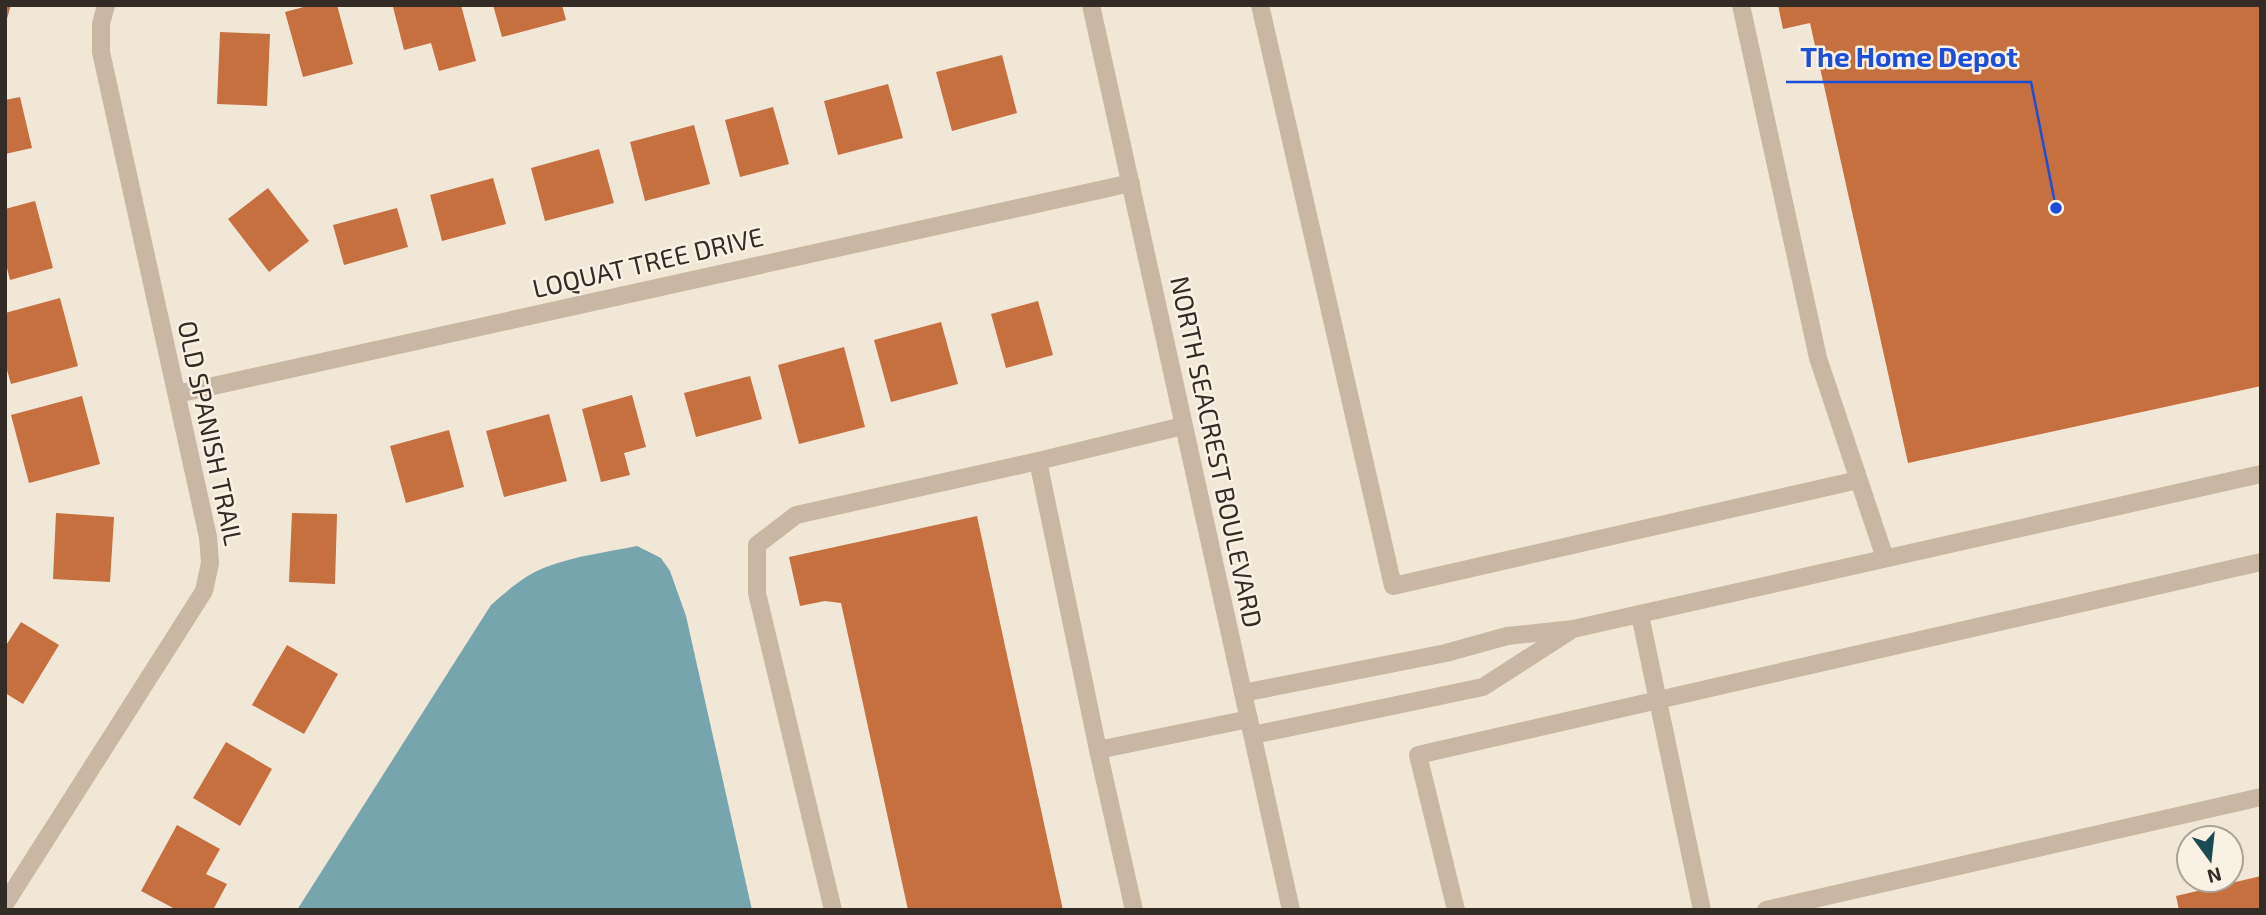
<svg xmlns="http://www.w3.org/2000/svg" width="2266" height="915" font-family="'Exo 2',sans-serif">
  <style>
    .water { fill: #76a5ad }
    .building { fill: #c66f3f }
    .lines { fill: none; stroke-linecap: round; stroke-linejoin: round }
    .service { stroke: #c8b8a3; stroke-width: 18 }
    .minor { stroke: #c8b8a3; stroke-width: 18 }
    .tertiary { stroke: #c8b8a3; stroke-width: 18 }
    .labels { text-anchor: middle; stroke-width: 5; stroke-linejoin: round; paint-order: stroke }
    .street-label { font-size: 26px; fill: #332b25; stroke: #f9f1e3 }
    .leader { fill: none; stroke: #1d4ed8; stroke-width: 2.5 }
    .callout-dot { fill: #1d4ed8; stroke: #f9f1e3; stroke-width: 2.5 }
    .callout-label { font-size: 28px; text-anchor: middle; font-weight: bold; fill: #1d4ed8; stroke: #f9f1e3; stroke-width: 5; stroke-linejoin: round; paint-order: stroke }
  </style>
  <rect width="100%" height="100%" fill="#f1e7d7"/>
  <path class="water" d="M637,546L661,558L670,571L686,616L752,910H297L491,605C508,590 525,575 546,567C575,556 607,552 637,546Z"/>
  <path class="building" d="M5,5H11L6,22H5Z
    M311,5H337L353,64L303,77L285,12Z
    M401,5H461L476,61L439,71L431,43L404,50L393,7Z
    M493,5H562L566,20L502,37Z
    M1778,5H2261V386L1908,463L1810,23L1783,29Z
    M220,32L270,34L267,106L217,104Z
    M1002,55L1017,113L952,131L936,72Z
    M888,84L903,138L838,155L824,101Z
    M20,97L32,148L5,154V100Z
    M773,107L789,164L740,177L725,120Z
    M694,125L710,184L645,201L630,142Z
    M599,149L614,203L545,221L531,168Z
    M493,178L506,224L442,241L430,195Z
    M268,188L309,241L269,272L228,219Z
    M35,201L53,268L10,280L5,260V209Z
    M397,208L408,247L344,265L333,225Z
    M60,298L78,366L11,384L5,363V313Z
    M1038,301L1053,355L1006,368L991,314Z
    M941,322L958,384L891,402L874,340Z
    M844,347L865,427L799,444L778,365Z
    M750,376L762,419L696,437L684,393Z
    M632,395L646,447L624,453L630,475L601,482L582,409Z
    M82,396L100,464L29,483L11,415Z
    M549,414L567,481L504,497L486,431Z
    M449,430L464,487L406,503L390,446Z
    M56,513L114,517L110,582L53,579Z
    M292,513L337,514L335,584L289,582Z
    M977,516L1005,646L1063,910H908L841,603L825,601L800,606L789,557Z
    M21,622L59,645L23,704L5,693V647Z
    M287,645L338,674L304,734L252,705Z
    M226,742L272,769L240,826L193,798Z
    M177,825L220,849L206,874L227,884L213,910H177L141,891Z
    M2261,876V910H2179L2176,896Z"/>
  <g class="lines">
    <path class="service" d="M1260,5L1393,586L1858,480
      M1741,5L1818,358L1885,558
      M1038,461L1098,750L1134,910
      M1640,615L1702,910
      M1243,693L1446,653L1507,636L1573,629L2261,474
      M1253,735L1483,687L1570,631
      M1098,750L1249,719
      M833,910L757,593V545L796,515L1038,461L1183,426
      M1456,910L1418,755L2261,562
      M1766,910L2261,797"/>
    <path class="minor" d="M177,394L1131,183
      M5,904L204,591L210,563L208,537L101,52V24L106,5"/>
    <path class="tertiary" d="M1091,5L1291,910"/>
  </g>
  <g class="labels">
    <g class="street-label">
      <text transform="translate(648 263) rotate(-13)" y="9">LOQUAT TREE DRIVE</text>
      <text transform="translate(210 433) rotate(78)" y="9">OLD SPANISH TRAIL</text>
      <text transform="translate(1216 452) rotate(78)" y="9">NORTH SEACREST BOULEVARD</text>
    </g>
  </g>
  <path class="leader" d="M2056 208L2031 82H1786"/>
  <circle class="callout-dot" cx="2056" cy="208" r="7"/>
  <g class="callout-label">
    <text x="1909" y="67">The Home Depot</text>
  </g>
  <rect width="2266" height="915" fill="none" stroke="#332b25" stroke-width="14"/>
  <g transform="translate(2210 859) rotate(165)"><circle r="33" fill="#f9f1e3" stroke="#aaa297" stroke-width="2"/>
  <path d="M0-5L12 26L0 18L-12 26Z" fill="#1b4a54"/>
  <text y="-10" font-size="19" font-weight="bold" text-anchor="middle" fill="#332b25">N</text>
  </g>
</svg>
